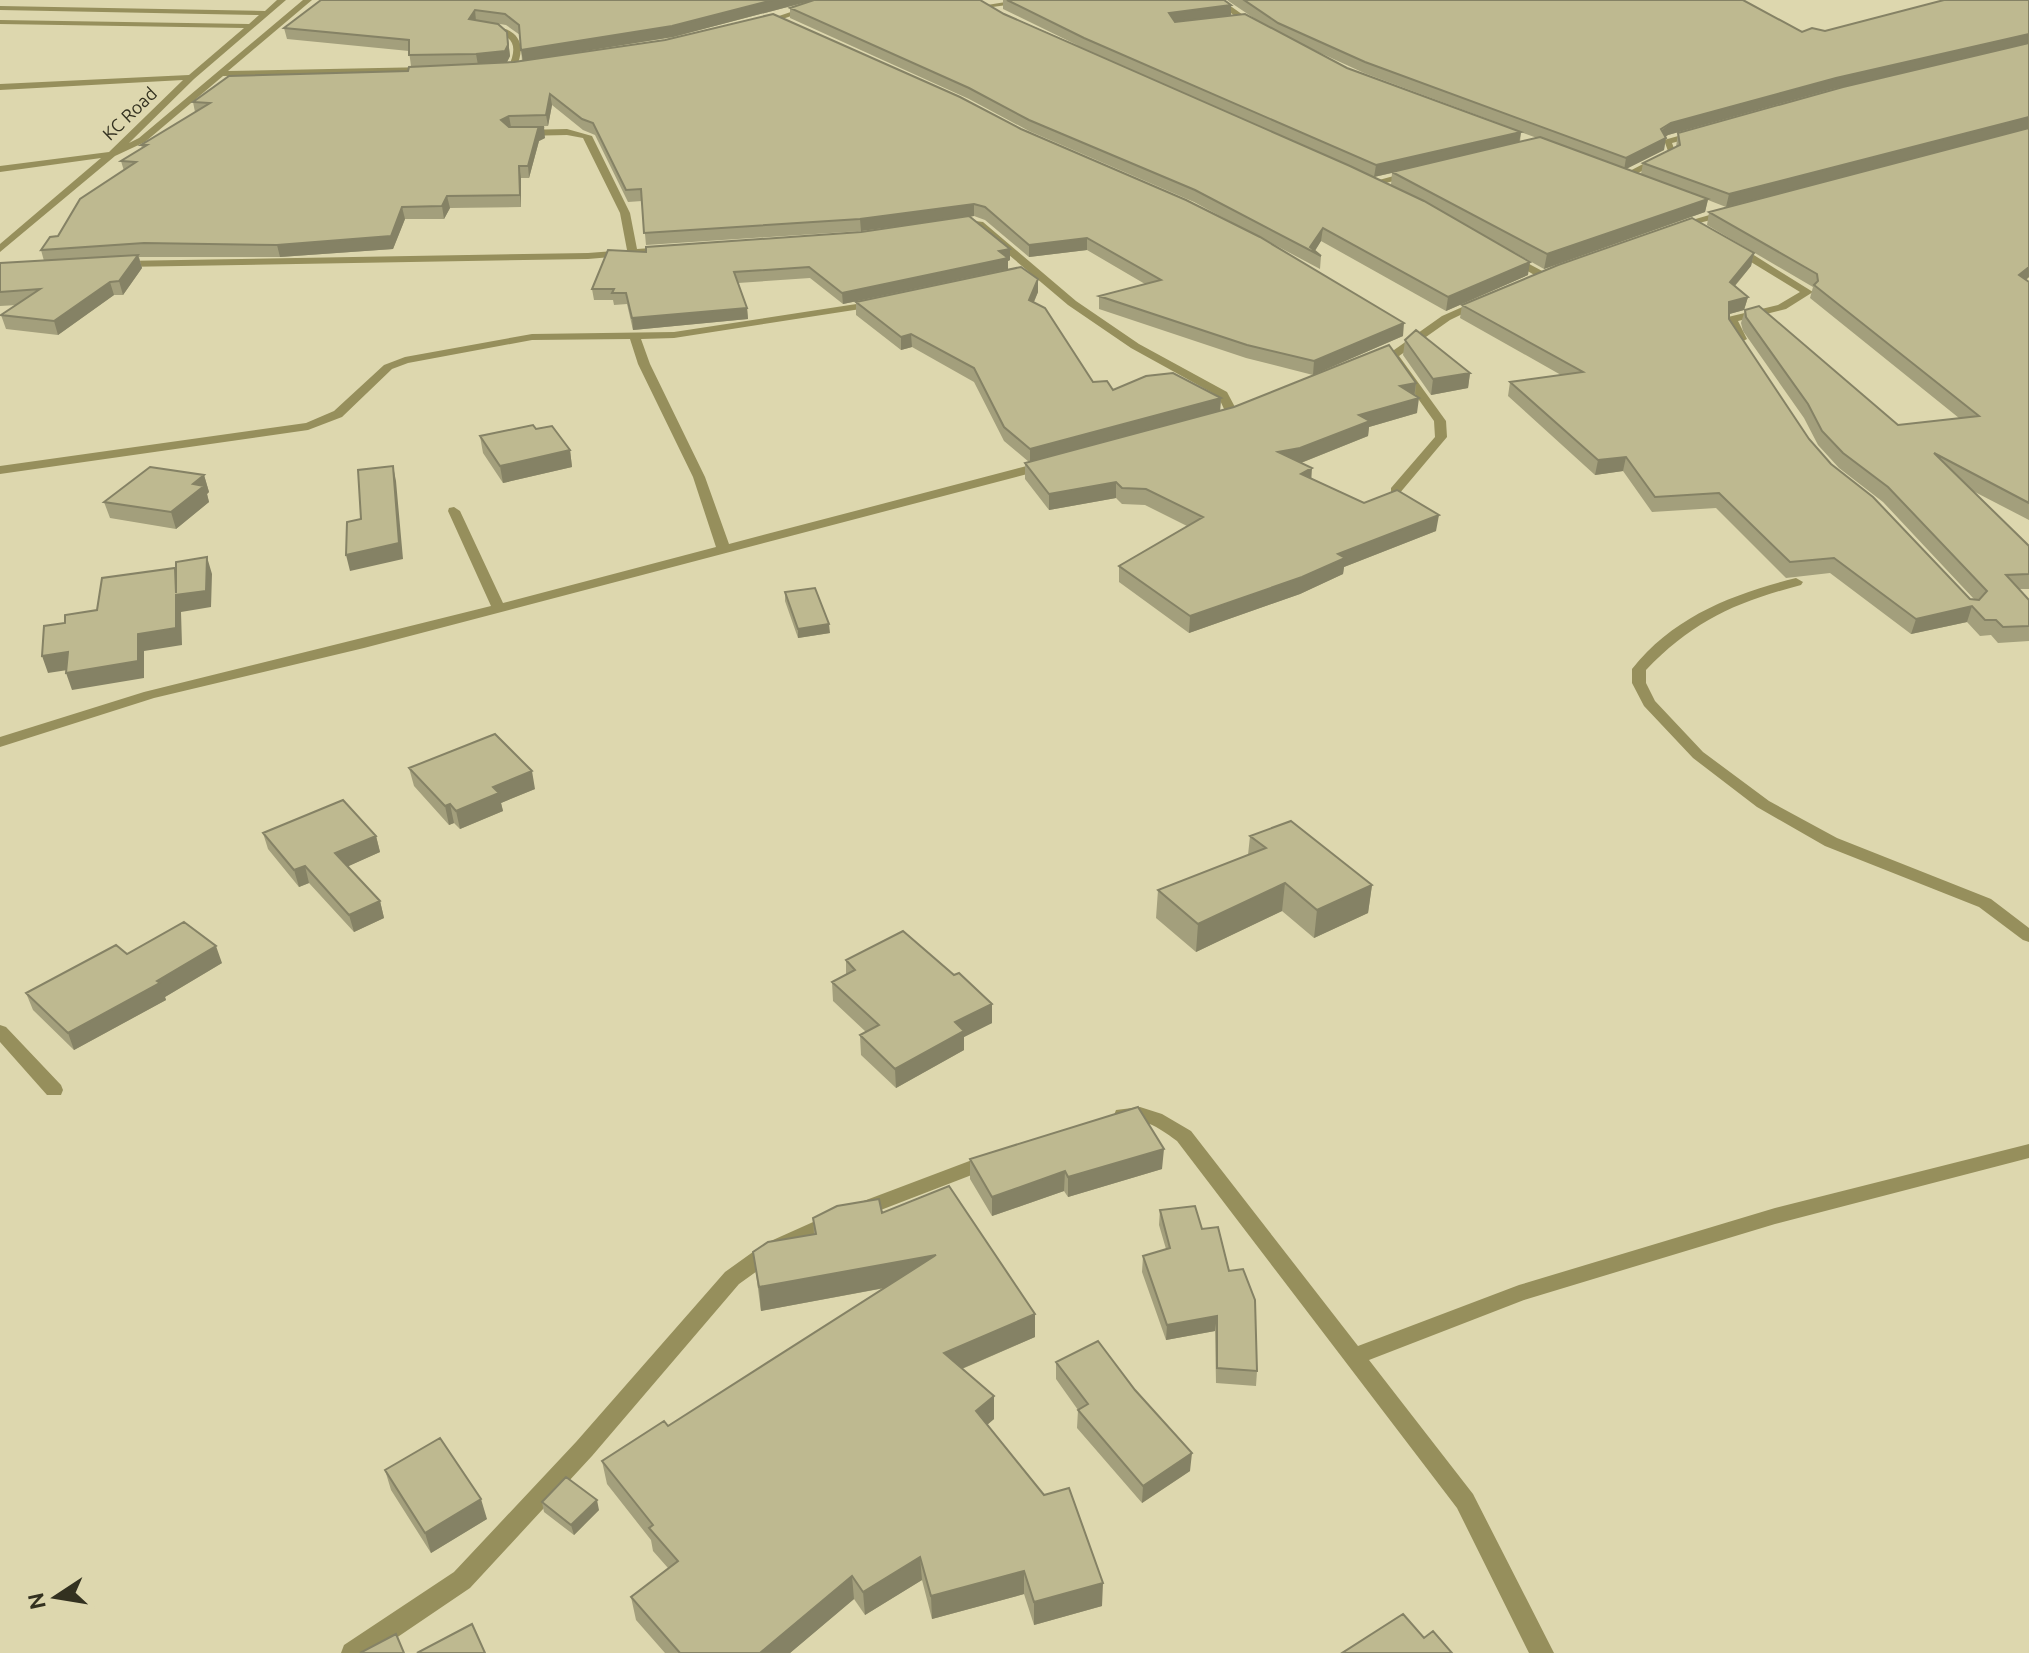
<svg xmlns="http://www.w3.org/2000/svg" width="2029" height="1653" font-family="Ubuntu,sans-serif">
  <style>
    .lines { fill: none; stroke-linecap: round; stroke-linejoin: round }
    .minor { fill: #968f5c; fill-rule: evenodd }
    .wall { fill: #a39f7c; fill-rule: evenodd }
    .shaded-wall { fill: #858265 }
    .building { fill: #beb990; stroke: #858265; stroke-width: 2 }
    .labels { text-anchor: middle; stroke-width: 7; stroke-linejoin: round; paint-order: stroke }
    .far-street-label { font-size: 18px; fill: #333120; stroke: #ddd7ae }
  </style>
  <rect width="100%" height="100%" fill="#ddd7ae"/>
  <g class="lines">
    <path class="minor" d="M277,0H286L194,79L129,143L139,138L303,0H312L228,71L429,67L433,70L429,73L223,76L145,142L115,156L0,252V244L101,158L0,172V166L109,152L183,80L0,90V84L189,75L244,28L0,24V20L249,24L259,15L0,10V6L265,11Z
      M826,0H838L762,26L755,24Z
      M1018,0H1043L985,8L981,6Z
      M1213,0H1222L1260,27L1253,29Z
      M484,25C514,26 530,40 515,70L508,68C521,40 509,35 484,29Z
      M567,129L592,136L630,213L637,249L666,247L671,250L670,252L588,259L121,267L116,264L121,261L588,253L627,250L620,213L583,138L567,135L522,136L517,133L522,130Z
      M1696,131L1701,134L1699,136L1672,143L1676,154L1630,177L1622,175L1668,151L1664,140Z
      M1412,171L1417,174L1415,176L1373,186L1368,183Z
      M1727,210L1732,213L1730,215L1676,229L1671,226Z
      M959,219L983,222L1076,301L1139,344L1227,392L1236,409L1232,419L1211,424V418L1223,414L1224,409L1218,396L1131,348L1068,305L976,227L956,224L954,222Z
      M1733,247H1741L1813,292L1786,309L1738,321L1747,339L1741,342L1735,339L1727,319L1728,317L1778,305L1800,292L1733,251Z
      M1512,255L1546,273L1547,275L1538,277L1508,260V256Z
      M876,301L881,304L880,306L674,338L641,339L650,364L705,477L729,544L1046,461L1050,462V468L364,648L154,698L0,747V737L144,692L491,606L448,511L449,508L454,507L460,511L503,603L716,547L693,477L638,364L630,339L532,340L408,363L392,369L342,417L308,430L0,474V466L306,423L334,411L384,365L405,357L532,334L674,332Z
      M1476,301L1485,303L1450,320L1399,356L1446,421L1447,437L1399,494H1391V488L1435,437L1434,421L1387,355L1442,316Z
      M1796,578L1803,582L1801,585C1736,602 1693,621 1646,670V683L1655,701L1703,752L1769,801L1837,838L1991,899L2029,928V942L2023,940L1979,907L1825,846L1757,807L1693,758L1644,706L1632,683V669C1674,616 1733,594 1796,578Z
      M0,1025L6,1027L61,1085L63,1090L61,1095H47L0,1042Z
      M1140,1107L1162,1114L1191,1131L1358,1346L1519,1285L1775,1208L2029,1144V1158L1775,1224L1524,1300L1369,1360L1473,1494L1554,1653H1529L1457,1508L1177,1141C1167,1134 1155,1124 1142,1122C1133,1119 1125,1123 1116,1120L1114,1115L1116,1110Z
      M988,1154L995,1156L998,1161L995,1166L860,1218L853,1215L850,1210L853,1205Z
      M831,1214L838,1217L841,1222L838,1227L778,1256L739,1284L592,1456L470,1588L374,1653H341L344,1645L454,1572L576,1442L725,1272L764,1244Z"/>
  </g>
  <path class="wall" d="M321,0H814L673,37L565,54L1021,129L1259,237L1194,202L1029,131L969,99L790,18V8L1004,14L1079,46L1003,9V0H1224L1231,5V16L1264,25L1227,0H1743L1802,32L2029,128L1726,207L1708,200L1705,212L1544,269L1514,252L1528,275L1446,311L1321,241L1315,251L1321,256L1320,269L1260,237L1403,336L1313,375L1246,358L1099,309V296L1145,284L1087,250L1029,257L985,220L974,216L969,217L1010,249V260L1008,261V269L1038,292L1034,302L1093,382L1113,390L1221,398L1220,410L1416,383L1415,395L1417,413L1369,427L1368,436L1301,463L1311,478L1364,503L1436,531L1344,567L1343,574L1300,594L1189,633L1119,582V566L1187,526L1145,505L1122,504L1116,498L1049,510L1025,479V463L1029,462L1004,441L974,382L912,347L901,350L856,315V302L955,281L843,304L810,278L738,283L747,308L748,319L633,330L627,304L614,305L613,300H594L592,289L646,252L861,232L931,222L861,231L646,245L642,201L628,202L595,135L583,130L552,105L548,126L511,127L545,138L539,141L529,178H521V207L450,208L444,219H405L393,249L280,257H139L142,268L123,295H114L58,335L6,329L1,315L17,305L0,306V263L44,261L41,250L58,236L124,171L121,161L142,148L141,145L195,112L193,102L408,71L432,66H411L409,51L287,39L284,28ZM494,23L506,25L520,35L522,61L507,62L510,56L507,32ZM1303,45L1364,73L1512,128L1347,68ZM1900,74L1678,133L1676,147L1643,163L1641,174L1626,169L1664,150L1665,137L1668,135L1833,89ZM1521,132L1537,138L1520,142ZM1392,173L1391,185L1374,177Z
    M1709,212L2029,277L2026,280L2029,282V520L1971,490L2029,546V589H2019L2029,600V641L1998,643L1991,635L1980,636L1967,622L1911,634L1830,573L1786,578L1716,508L1652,512L1623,471L1595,475L1508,396L1510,382L1561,375L1460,318L1462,305L1754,253L1751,266L1735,286L1748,297L1744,310L1729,314V319L1809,439L1831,464L1970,599H1974L1883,502L1839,468L1818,445L1804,418L1743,331L1741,323L1745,310L1898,425L1959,418L1810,298L1813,287L1707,225Z
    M1405,340L1470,373L1468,388L1431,395L1403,355Z
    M536,429L570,450L572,467L503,483L483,453L480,436Z
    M204,475L209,492L207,494L209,502L176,529L110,518L104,502Z
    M785,592L830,633L798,638L785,601Z
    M409,768L535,789L501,803L503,811L460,829L454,823L449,825L414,786Z
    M263,833L376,836L380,852L348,866L380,901L384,918L354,932L309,883L299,887L268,849Z
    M1250,836L1372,885L1368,913L1314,938L1282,911L1196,952L1156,918L1158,890L1248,855Z
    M127,954L222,963L165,997L166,1000L74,1050L33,1010L26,993Z
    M846,960L992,1023L964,1037V1050L896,1088L861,1055L860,1035L866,1032L833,1001L832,982L846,974Z
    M970,1159L1162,1169L1068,1197L1064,1191L992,1216L970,1179Z
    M1160,1210L1202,1229L1229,1271L1257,1371L1256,1386L1216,1383L1215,1331L1166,1340L1142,1272L1143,1256L1166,1249L1159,1225Z
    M882,1213L1035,1337L962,1369L994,1396V1419L987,1425L1102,1606L1034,1625L1024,1594L932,1619L922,1580L865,1615L854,1599L790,1653H665L636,1620L631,1597L668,1568L653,1551L651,1540L607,1484L602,1461L668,1426L885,1288L761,1311L753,1252L814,1234L813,1218Z
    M1056,1362L1190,1471L1142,1503L1077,1428L1078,1410L1056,1379Z
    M385,1470L487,1519L431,1553L391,1490Z
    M542,1502L599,1510L574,1535L544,1512Z"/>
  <path class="shaded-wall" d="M773,0H814L673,37L523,61L521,50Z
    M1231,5V16L1169,24V13Z
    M475,10L476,21L469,19Z
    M507,32L510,56L507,62L478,65L476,54Z
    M2029,34V44L1833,89L1668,135L1659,141L1666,138L1664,150L1624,170L1626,158L1671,123L1836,78Z
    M550,94L552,105L548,126L546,115Z
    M509,116L511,127L503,132L501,120Z
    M2029,117V128L1726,207L1729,194Z
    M544,127L545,138L539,141L529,178L528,166L538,129Z
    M1521,132L1519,143L1374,177L1376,165Z
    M519,166L521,178V207L520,195Z
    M447,196L450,208L444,219L442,206Z
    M1708,199L1705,212L1544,269L1547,254Z
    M974,204V216L861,231L860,219Z
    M402,207L405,219L393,249L280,257L277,245Z
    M1323,228L1321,241L1314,252L1310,247Z
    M1087,238V250L1029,257V245Z
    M1010,249V260L1008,261V269L843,304L842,293L999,251Z
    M1754,253L1751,266L1727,295L1730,282Z
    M138,255L142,268L123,295L119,281Z
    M1530,262L1528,275L1446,311L1448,297Z
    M2029,267V277L2015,288L2019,275Z
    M1038,279V292L1029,313V300Z
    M110,282L114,295L58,335L54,321Z
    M1748,297L1744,310L1726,315L1729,302Z
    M747,308L748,319L633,330L632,318Z
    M1404,323L1403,336L1313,375L1314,361Z
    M911,334L912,347L901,350V337Z
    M1470,373L1468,388L1431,395L1433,379Z
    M1416,383L1414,398L1400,386Z
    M1221,398L1220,412L1030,463V449Z
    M1419,398L1417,413L1369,427L1368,436L1298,464L1278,452L1359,415Z
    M570,450L572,467L503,483L500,466Z
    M1626,457L1623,471L1595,475L1598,460Z
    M393,466L396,481L403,559L350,571L346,555Z
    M1312,468L1311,484L1301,474Z
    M204,475L209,492L207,494L209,502L176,529L171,512L193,484Z
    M1116,482V498L1049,510V494Z
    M1439,515L1436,531L1344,567L1343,574L1300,594L1189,633L1190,616L1338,554Z
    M207,557L212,574L211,607L181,612L182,645L144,651V678L72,690L66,673L138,634Z
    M1972,606L1967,622L1911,634L1916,619Z
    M829,624L830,633L798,638V629Z
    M68,652L74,669L48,673L42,656Z
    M532,771L535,789L501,803L503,811L460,829L456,811L493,787Z
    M450,804L454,823L449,825L445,806Z
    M376,836L380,852L340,870L335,853Z
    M305,866L309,883L299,887L294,870Z
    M1285,883L1282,911L1196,952L1198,924Z
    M1372,885L1368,913L1314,938L1317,910Z
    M380,901L384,918L354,932L349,915Z
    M216,946L222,963L165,997L166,1000L74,1050L68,1033Z
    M992,1004V1023L964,1037V1050L896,1088L895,1069L955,1022Z
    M1164,1149L1162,1169L1068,1197V1177Z
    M1065,1171L1064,1191L992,1216V1197Z
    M936,1255L937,1278L761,1311L759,1287Z
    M1035,1314V1337L945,1376L944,1353Z
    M1217,1316L1215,1331L1166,1340L1167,1325Z
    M994,1396V1419L976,1434V1411Z
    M1192,1453L1190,1471L1142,1503L1143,1486Z
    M481,1499L487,1519L431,1553L425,1533Z
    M597,1500L599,1510L574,1535L571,1525Z
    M920,1557L922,1580L865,1615L863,1592Z
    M1024,1571V1594L932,1619L931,1596Z
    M852,1576L854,1599L790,1653H760Z
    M1103,1583L1102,1606L1034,1625V1602Z"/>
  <path class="building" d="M321,0H773L672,26L521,50L519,25L505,14L475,10L469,19L498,24L507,32L508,45L505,51L476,54L409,55V40L284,28Z
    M814,0H980L1004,14L1350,166L1424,201L1530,262L1448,297L1323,228L1310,247L1321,256L1195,190L1029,120L969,88L790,8Z
    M1007,0H1224L1231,5L1169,13L1175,22L1245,14L1347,68L1521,132L1376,165L1084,38Z
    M1244,0H1743L1802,32L1812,28L1825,31L1944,0H2029V34L1836,78L1671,123L1661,129L1666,138L1626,158L1365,62L1278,23Z
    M773,14L960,97L1021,129L1186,200L1260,237L1404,323L1314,361L1247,345L1099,296L1161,280L1087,238L1029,245L985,207L974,204L860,219L644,233L641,189L626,190L593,123L582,119L550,94L546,115L509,116L501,120L509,127H544L538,129L528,166H519L520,195L447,196L442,206L402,207L391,236L277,245L144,243L41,250L50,237L58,236L80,199L136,162L121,161L147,145H141L210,103L193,102L229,76L408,71L409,67L514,62L665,40Z
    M2029,43V117L1729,194L1643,163L1680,145L1678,133L1843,87Z
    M2029,128V267L2019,275L2029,282V503L1934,453L2029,546V574L2006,575L2029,600V626L2003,627L1996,620H1985L1972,606L1916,619L1834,558L1790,562L1719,493L1655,497L1626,457L1598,460L1510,382L1583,372L1462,305L1558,265L1692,218L1754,253L1730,282L1748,297L1729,302V319L1809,439L1831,464L1873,497L1970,599L1979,600L1987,591L1888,487L1843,453L1822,431L1808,404L1746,317L1745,310L1759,306L1898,425L1979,416L1814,285L1818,281L1817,274L1709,212Z
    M1540,137L1708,199L1547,254L1392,172Z
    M969,216L1010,249L999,251L1008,258L842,293L809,267L734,272L747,308L632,318L626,293H612L614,289H592L608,250L646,252V247L861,232Z
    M138,255L119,281L110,282L54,321L1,315L40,289L0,292V263Z
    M1021,267L1038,279L1029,300L1045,308L1093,382L1107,381L1113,390L1146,376L1173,373L1221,398L1030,449L1004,427L974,368L911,334L901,337L856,302Z
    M1416,330L1470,373L1433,379L1405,340Z
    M1389,345L1416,383L1400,386L1419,398L1359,415L1370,421L1300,448L1278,452L1312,468L1301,474L1364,503L1397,490L1439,515L1338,554L1345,558L1302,577L1190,616L1119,566L1203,517L1146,489L1122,488L1116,482L1049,494L1025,463L1234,407Z
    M533,425L536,429L552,426L570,450L500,466L480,436Z
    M393,466L399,543L346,555L347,522L361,519L358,470Z
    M150,467L204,475L193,484L204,486L171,512L104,502Z
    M207,557L206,591L176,595V628L138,634V661L66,673L68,652L42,656L44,626L65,623V615L97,610L102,578L175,568L176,593V562Z
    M815,588L829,624L798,629L785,592Z
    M495,734L532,771L493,787L499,793L456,811L450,804L445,806L409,768Z
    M343,800L376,836L335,853L380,901L349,915L305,866L294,870L263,833Z
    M1291,821L1372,885L1317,910L1285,883L1198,924L1158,890L1266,848L1250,836Z
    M184,922L216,946L157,981L160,983L68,1033L26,993L116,945L127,954Z
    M903,931L954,975L959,973L992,1004L955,1022L964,1031L895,1069L860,1035L879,1025L832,982L855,970L846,960Z
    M1138,1107L1164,1149L1068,1177L1065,1171L992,1197L970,1159Z
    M949,1186L1035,1314L944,1353L994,1396L976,1411L1044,1495L1069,1488L1103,1583L1034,1602L1024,1571L931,1596L920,1557L863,1592L852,1576L760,1653H680L631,1597L678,1561L649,1528L653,1525L602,1461L664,1421L668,1426L936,1255L759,1287L753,1252L768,1242L816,1234L813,1218L837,1206L879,1199L882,1213Z
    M1195,1206L1202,1229L1218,1227L1229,1271L1243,1269L1255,1300L1257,1371L1217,1368V1316L1167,1325L1143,1256L1170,1248L1160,1210Z
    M1098,1341L1135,1390L1192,1453L1143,1486L1078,1410L1088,1404L1056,1362Z
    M440,1438L481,1499L425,1533L385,1470Z
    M566,1477L597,1500L571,1525L542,1502Z
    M1403,1614L1424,1638L1433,1631L1452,1653H1342Z
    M472,1624L485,1653H417Z
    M396,1634L404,1653H360Z"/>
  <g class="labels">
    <g class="far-street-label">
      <text transform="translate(130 114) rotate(-44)" y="6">KC Road</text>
    </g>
  </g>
  <g transform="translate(56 1597) rotate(258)" stroke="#ddd7ae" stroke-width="6" paint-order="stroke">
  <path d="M0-6L14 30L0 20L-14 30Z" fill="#333120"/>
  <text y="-12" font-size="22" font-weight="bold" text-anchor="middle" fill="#333120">N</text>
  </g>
</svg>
